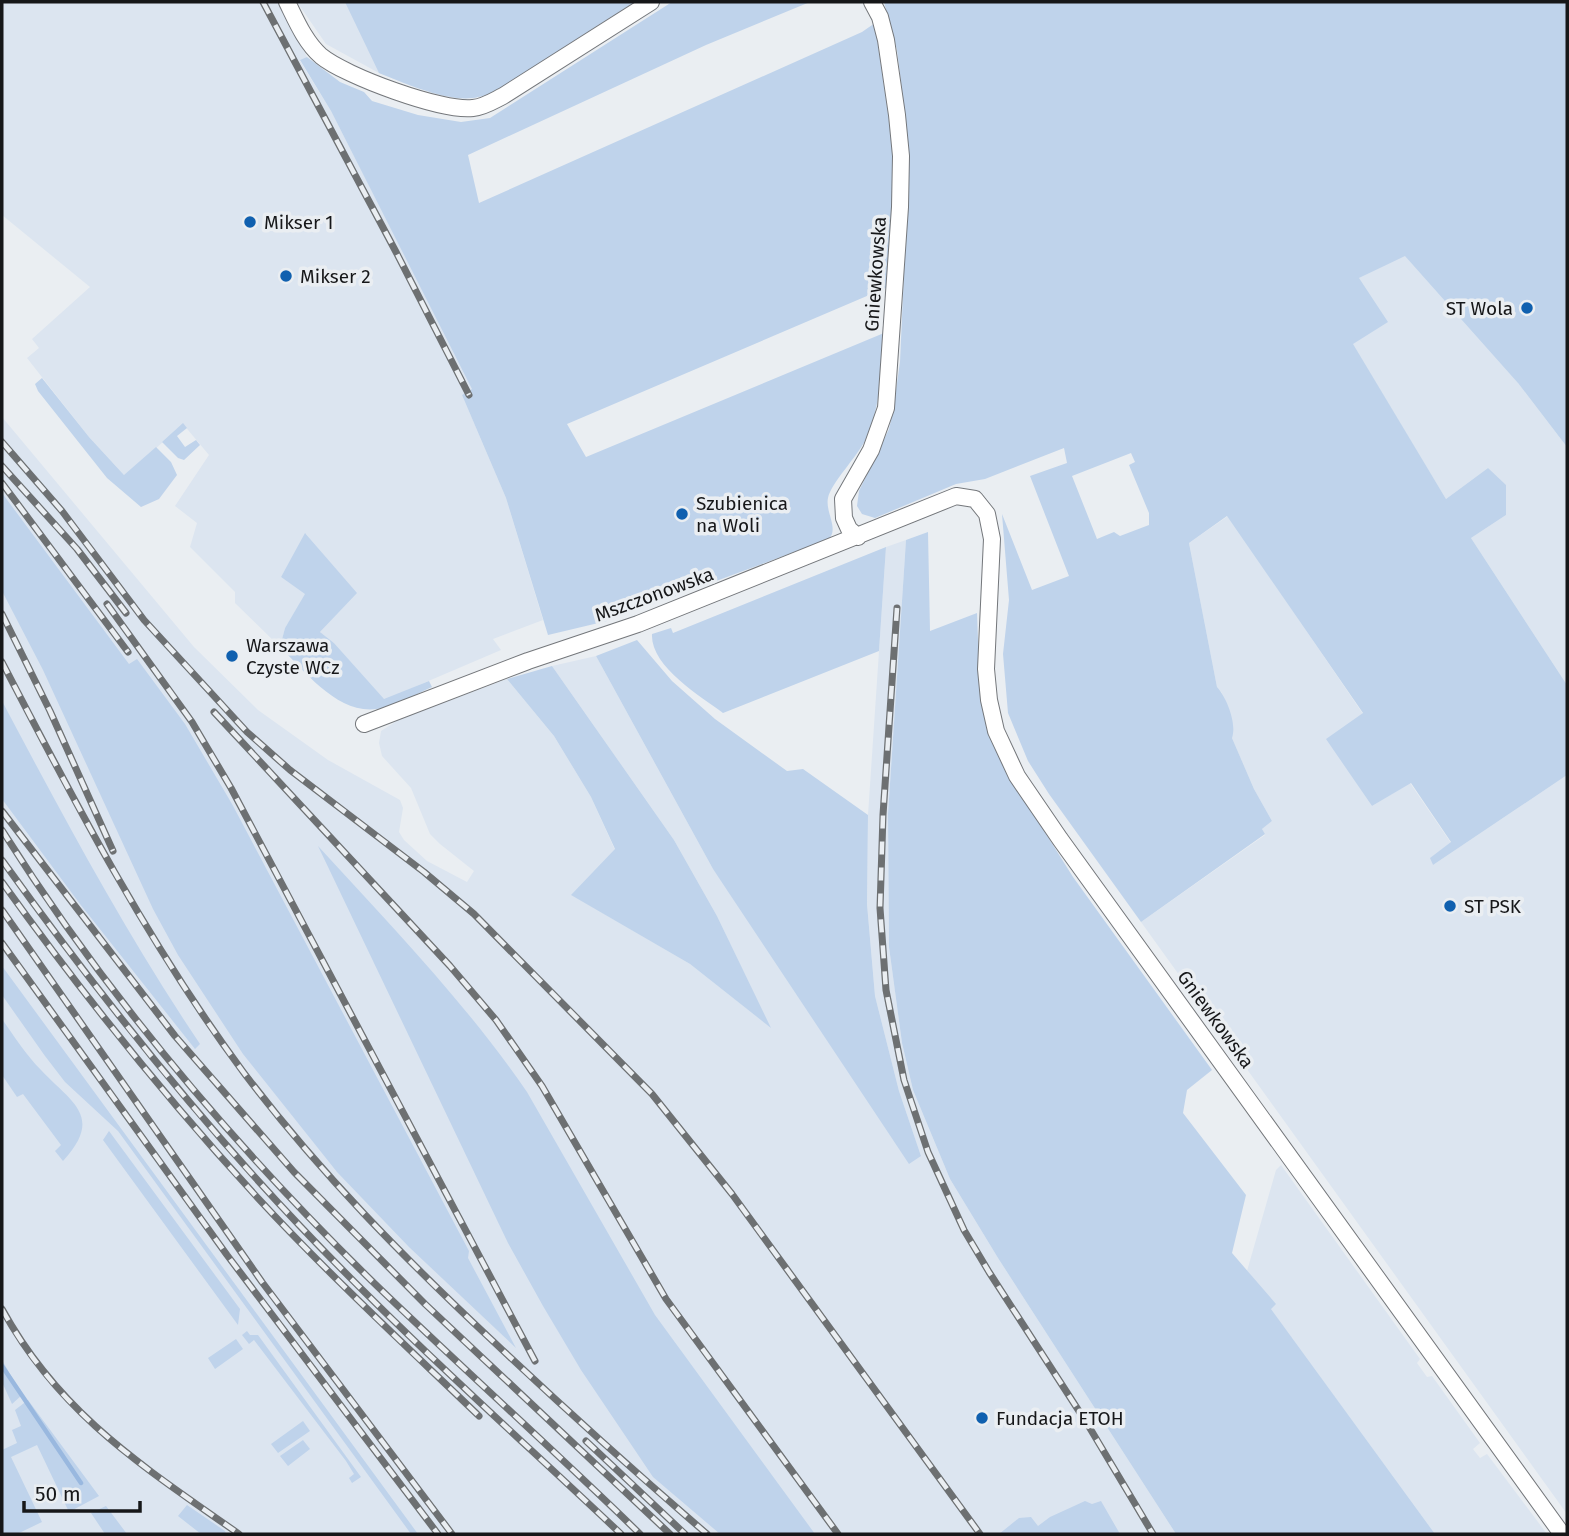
<svg xmlns="http://www.w3.org/2000/svg" width="1569" height="1536" font-family="'Fira Sans',sans-serif">
  <style>
    .built { fill: #dce5f0 }
    .green { fill: #bfd3eb; fill-rule: evenodd }
    .lines { fill: none; stroke-linecap: round; stroke-linejoin: round }
    .stream { stroke: #99b8df; stroke-width: 4.5 }
    .minor-casing { stroke: #74777b; stroke-width: 18 }
    .minor { stroke: #fff; stroke-width: 16 }
    .rail-casing { stroke: #6d7072; stroke-width: 7 }
    .rail { stroke: #eaeef2; stroke-width: 4.5; stroke-dasharray: 13; stroke-linecap: butt }
    .poi-dot { fill: #1060af; stroke: #eaeef2; stroke-width: 2.5 }
    .labels { text-anchor: middle; stroke-width: 7; stroke-linejoin: round; paint-order: stroke }
    .poi-label { font-size: 19px; fill: #161719; stroke: #eaeef2; text-anchor: start }
    .street-label { font-size: 19px; fill: #161719; stroke: #eaeef2 }
  </style>
  <rect width="100%" height="100%" fill="#eaeef2"/>
  <path class="built" d="M2,2H278L307,57L300,61L331,111L473,389L462,395L506,498L543,620L493,639L501,650L384,700L334,643L320,632L356,593L306,534L281,577L306,594L285,628L280,647L235,603V592L190,547L197,523L175,506L209,455L183,424L125,476L89,437L27,358L39,348L32,339L90,287L2,215Z
    M297,2H446L412,86L379,73L326,44Z
    M1442,9L1518,383L1567,447V685L1471,538L1506,515L1488,468L1446,499L1352,344L1359,278L1404,255Z
    M2,417L194,647L258,710L328,760L400,800L403,808L399,832L404,840L427,861L467,882L474,871L440,844L430,834L411,788L382,756L379,743L381,731L400,719L507,679L554,736L591,797L615,850L572,895L690,964L770,1027L717,916L674,840L552,666L596,656L713,869L921,1156L899,1091L875,996L867,904L868,815L886,547L906,540L888,814L889,947L902,1043L913,1090L950,1179L998,1258L1176,1534H2Z
    M1228,516L1363,714L1327,739L1372,806L1410,783L1451,843L1431,858L1433,865L1567,775V1514L1141,922L1265,835L1262,829L1272,821L1254,789L1232,738L1222,693L1217,687L1189,543Z
    M1281,1165L1420,1359L1417,1363L1427,1377L1432,1376L1480,1443L1473,1449L1480,1458L1487,1454L1547,1534H1435L1270,1308L1275,1304L1247,1271L1276,1170Z"/>
  <path class="green" d="M345,2H635C601,23 568,45 535,66C518,77 498,93 478,97C451,104 404,83 379,73Z
    M672,2H810L706,45L468,155L479,203L862,32L875,23L892,142L893,185L888,287L567,424L586,457L884,333C881,368 881,407 866,439C857,457 831,483 828,498C825,512 839,528 829,539L611,620L548,635L506,498L462,395L472,389L331,111L300,60L307,57L340,82L364,92L372,101L418,115L461,122L490,118Z
    M884,2H1567V447L1518,383L1405,256L1359,278L1388,322L1353,344L1446,499L1488,468L1506,485V515L1471,538L1567,685V775L1433,865L1430,858L1451,842L1411,783L1372,806L1326,739L1363,713L1227,516L1189,543L1217,687C1227,698 1237,724 1232,738L1254,789L1272,821L1262,829L1265,834L1141,922L1049,794L1028,761L1008,713L1003,654L1009,600L1002,514L1032,590L1069,576L1030,476L1067,463L1064,448L985,479L956,484L875,518L862,514L857,506L859,491L889,429L893,411L900,362L907,205L908,158L906,123L897,50ZM1131,453L1135,462L1129,465L1149,513V525L1120,536L1114,532L1097,539L1072,476Z
    M42,378L89,437L124,475L156,447L171,462L177,475L159,499L141,507L107,478L38,391L35,384Z
    M183,423L187,428L177,436L185,447L196,440L200,445L184,460L178,458L162,442Z
    M2,493L129,664L137,659L185,724L232,804L469,1251L468,1258L516,1348L409,1247L337,1172L243,1054L178,955L153,909L43,670L2,591Z
    M928,532L930,631L977,613L979,667L985,718L1006,770L1073,877L1212,1070L1187,1090L1183,1113L1246,1195L1232,1253L1276,1304L1271,1309L1435,1534H1176L998,1258L950,1179L913,1090L902,1043L889,947L888,814L906,540Z
    M305,533L357,593L320,632L334,643L384,699L429,681L432,687C416,694 399,704 382,708C340,718 307,673 280,647L285,628L305,594L281,577Z
    M886,547L879,651L723,713C700,696 650,666 652,634L671,628L673,633Z
    M637,640L672,681L715,719L787,771L803,769L868,815L867,904L875,996L899,1091L921,1156L909,1164L713,869L596,656Z
    M552,666L674,840L717,916L771,1028L690,964L571,895L615,849L591,797L554,736L507,679Z
    M2,701C64,818 126,934 200,1044L195,1049L80,904L2,799Z
    M318,846C391,926 466,1003 527,1092L655,1315L815,1534H720L653,1477L581,1370L543,1306L508,1243Z
    M2,966L418,1534H411L118,1131L65,1082L45,1056L2,995Z
    M2,1019C14,1036 26,1055 41,1070C72,1103 104,1116 63,1161L55,1151L61,1145L23,1094L17,1097L2,1075Z
    M109,1131L240,1309L238,1325L103,1140Z
    M247,1331L250,1335H258L361,1477L352,1483L349,1478L354,1474L346,1461L254,1340L249,1344L242,1335Z
    M236,1339L243,1349L215,1369L208,1358Z
    M2,1360L22,1395L12,1404L2,1382Z
    M28,1400L99,1496L69,1512L37,1445L11,1457L42,1522L17,1534H2V1450L17,1443L12,1430L21,1426L15,1410Z
    M303,1421L310,1431L278,1453L271,1444Z
    M303,1440L310,1449L288,1466L280,1456Z
    M1085,1501L1092,1504L1101,1501L1120,1534H999L1019,1518L1031,1517L1038,1526L1050,1517Z
    M187,1505L225,1531L226,1534H201L178,1516Z
    M106,1506L127,1534H105L91,1513Z"/>
  <g class="lines">
    <path class="stream" d="M2,1366L81,1483"/>
    <defs>
      <path id="minor" d="M287,2C296,20 305,42 321,56C345,76 443,112 473,108C484,107 493,101 503,96L651,2
        M858,537L849,529L844,518L843,499L871,450L886,408L900,207L901,156L897,115L886,40L880,17L872,2
        M364,724L528,661L638,624L956,496L975,499L987,514L992,539L986,669L989,700L996,731L1017,776L1060,839L1562,1534"/>
    </defs>
    <use href="#minor" class="minor-casing"/>
    <use href="#minor" class="minor"/>
    <defs>
      <path id="rail" d="M263,2L396,252L469,395
        M2,442L62,511L144,620L247,732L290,770L424,872L474,914L652,1094L732,1194L980,1534
        M2,466L77,549L126,613
        M2,483L128,652
        M107,604L192,722L231,788L535,1361
        M897,608L883,815L880,908L886,990L904,1080L928,1152L964,1230L989,1272L1088,1425L1153,1534
        M2,614L50,711L113,851
        M2,662C75,803 149,945 244,1073C319,1172 405,1259 496,1344C565,1409 635,1472 707,1534
        M214,712L450,966L496,1020L542,1086L666,1299L838,1534
        M2,811L175,1036L294,1172L425,1304L670,1534
        M2,830C106,995 235,1147 374,1283C462,1368 553,1449 640,1534
        M2,860C94,988 191,1111 300,1226C402,1334 513,1432 621,1534
        M2,882C81,992 165,1097 256,1196C327,1273 404,1344 479,1416
        M2,910L262,1282L452,1534
        M2,943L227,1255L438,1534
        M2,1309C60,1415 144,1467 239,1534
        M586,1441L685,1534"/>
    </defs>
    <use href="#rail" class="rail-casing"/>
    <use href="#rail" class="rail"/>
  </g>
  <g class="poi-dot">
    <circle cx="250" cy="222" r="7"/>
    <circle cx="286" cy="276" r="7"/>
    <circle cx="1527" cy="308" r="7"/>
    <circle cx="682" cy="514" r="7"/>
    <circle cx="232" cy="656" r="7"/>
    <circle cx="1450" cy="906" r="7"/>
    <circle cx="982" cy="1418" r="7"/>
  </g>
  <g class="labels">
    <g class="poi-label">
      <text x="264" y="229">Mikser 1</text>
      <text x="300" y="283">Mikser 2</text>
      <text x="1513" y="315" text-anchor="end">ST Wola</text>
      <text x="696" y="510">Szubienica<tspan x="696" dy="22">na Woli</tspan></text>
      <text x="246" y="652">Warszawa<tspan x="246" dy="22">Czyste WCz</tspan></text>
      <text x="1464" y="913">ST PSK</text>
      <text x="996" y="1425">Fundacja ETOH</text>
    </g>
    <g class="street-label">
      <text transform="translate(875 274) rotate(-86)" y="7">Gniewkowska</text>
      <text transform="translate(654 594) rotate(-20)" y="7">Mszczonowska</text>
      <text transform="translate(1216 1019) rotate(54)" y="7">Gniewkowska</text>
    </g>
  </g>
  <rect width="1569" height="1536" fill="none" stroke="#161719" stroke-width="7"/>
  <path d="M24 1501v10h116v-10" fill="none" stroke="#161719" stroke-width="3.5"/>
  <text x="35" y="1501" font-size="21" fill="#161719" stroke="#eaeef2" stroke-width="5" paint-order="stroke">50 m</text>
</svg>
